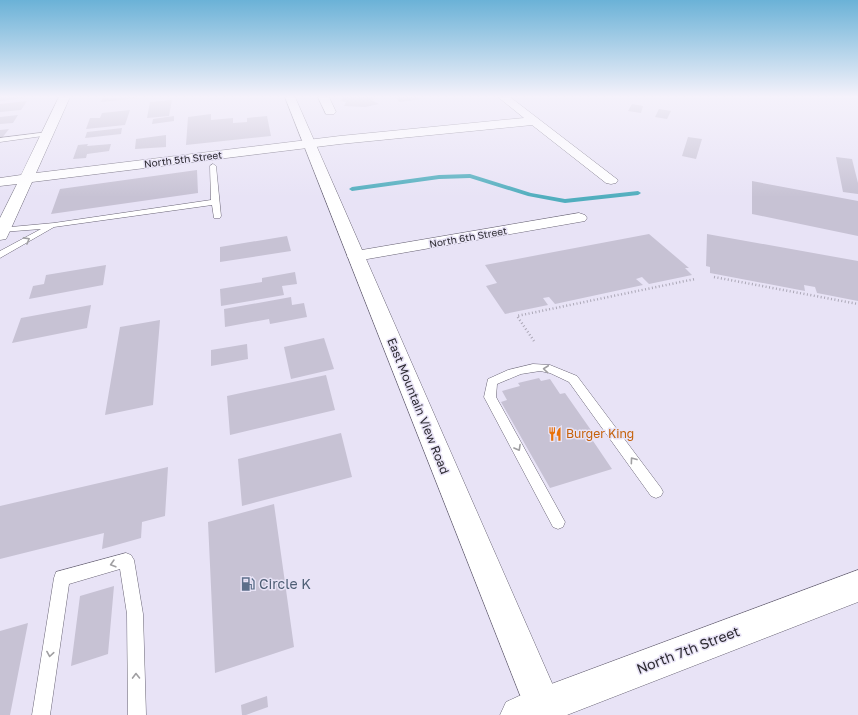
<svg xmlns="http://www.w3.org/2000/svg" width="858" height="715" font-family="'Golos Text',sans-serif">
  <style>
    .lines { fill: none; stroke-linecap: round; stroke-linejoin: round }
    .stream { fill: #51aebe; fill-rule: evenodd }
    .building { fill: #c7c2d4 }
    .service-casing { stroke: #6a6576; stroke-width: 1 }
    .minor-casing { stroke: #6a6576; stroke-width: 1 }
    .tertiary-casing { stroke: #6a6576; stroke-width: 1 }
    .primary-casing { stroke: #6a6576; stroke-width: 1 }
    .path { stroke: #aba7b6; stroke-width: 2.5; stroke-dasharray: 1 2.5; stroke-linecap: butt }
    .service { fill: #fff; fill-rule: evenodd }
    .minor { fill: #fff; fill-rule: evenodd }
    .tertiary { fill: #fff; fill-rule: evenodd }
    .primary { fill: #fff; fill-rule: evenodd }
    .oneway { stroke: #a09fa2 }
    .labels { text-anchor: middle; stroke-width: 3; stroke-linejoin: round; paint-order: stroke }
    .far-street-label { font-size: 10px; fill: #2c2a31; stroke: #e8e3f6 }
    .street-label { font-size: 12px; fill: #2c2a31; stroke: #e8e3f6 }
    .food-label { font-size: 12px; fill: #c56008; stroke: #e8e3f6; text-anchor: start }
    .near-service-label { font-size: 14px; fill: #4e5e75; stroke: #e8e3f6; text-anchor: start }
    .near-street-label { font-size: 14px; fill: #2c2a31; stroke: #e8e3f6 }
  </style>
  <rect width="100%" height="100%" fill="#e8e3f6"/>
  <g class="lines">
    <path class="stream" d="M470,174L531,193L565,199L638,191L641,193L638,195L565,203L528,196L470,178L439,179L352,191L349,189L352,187L439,175Z"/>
  </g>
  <path class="building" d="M0,97H24V98L0,101Z
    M137,97V98L101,102L103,98Z
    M344,97H371L375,99L371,100L379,104L365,107L344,106L346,102L340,101Z
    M395,97H419L421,99L399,102Z
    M172,100L169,116L147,118L150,102Z
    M27,101L21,110L0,112V104Z
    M632,104L643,106L641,113L628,111Z
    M659,109L671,111L667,119L655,117Z
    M130,110L125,125L86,129L90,118H100L102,113Z
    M211,114V120L233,118V123L247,122V118L267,116L271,136L186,145L188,117Z
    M18,115L13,123L0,124V117Z
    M174,116V121L152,124L153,119Z
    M122,128L121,134L85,138L87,132Z
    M9,129L2,138H0V130Z
    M166,135V147L135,149L136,139Z
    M688,137L702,139L696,159L682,156Z
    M88,144L87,146L111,144L109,151L87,154L86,158L73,159L78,145Z
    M836,157L852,159L858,183V194L843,192Z
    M197,170L198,193L51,214L60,189Z
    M752,181L858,201V236L752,214Z
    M649,234L689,268H685L692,275L649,284L642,277L636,279L643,285L555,304L549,297L543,298L548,305L505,314L486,286L497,283L485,265Z
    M707,234L858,261V301L817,293L815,287L804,285L805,291L710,273V267L706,266Z
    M287,236L291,251L220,262V247Z
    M106,265L103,285L29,299L33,286L44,284L46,275Z
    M295,272L297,284L282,286L284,295L221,306L220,289L262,282V278Z
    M291,297L292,305L304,303L307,317L270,324L269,319L225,327L224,309Z
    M91,305L87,328L12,343L21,318Z
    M160,320L153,405L105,415L120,327Z
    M324,338L334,369L291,379L284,347Z
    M247,344L248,359L211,366V350Z
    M326,375L335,410L230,435L227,396Z
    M539,378L541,381L550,379L560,394L565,393L593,433L589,435L612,469L550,488L501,402L507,400L502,391L520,386L518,383Z
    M341,433L352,477L242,506L238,459Z
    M168,467L165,516L142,522L141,538L102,549L104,533L0,559V506Z
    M274,504L294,647L215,673L208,522Z
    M114,586L108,654L71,666L80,596Z
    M28,623L10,715H0V631Z
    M267,696L268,707L246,715H242L241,705Z"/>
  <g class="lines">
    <defs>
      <path id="service" d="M48,132L50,133V135L0,142V138Z
        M213,164L216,166L221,216L220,218H214L212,205L54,227L0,258V251L41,229L2,232H0V228L54,223L211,200L210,166Z
        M533,364L550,365L577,376L661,488L663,492L661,496L656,498L651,496L569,382L550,373L540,371L521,374L497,384L496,397L565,522L563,527L558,529L553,527L484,397L488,379L508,370Z
        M126,553L131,555L134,560L143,614L146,715H128L127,614L120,569L69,584L50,715H32L54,578L56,572Z"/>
      <path id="minor" d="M59,97H70L36,173L340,136L524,118L498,97H510L618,180L616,183L611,184L606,183L532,125L340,144L32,182L8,235L6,239L0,240V218L17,184L0,186V178L21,175Z
        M318,97H329L336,112L334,114H326Z
        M579,213L585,215L587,218L585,221L356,261L350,260L347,256L350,252L356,251Z"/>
      <path id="tertiary" d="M285,97H295L566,715H528Z"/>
      <path id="primary" d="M858,570V602L567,715H500L506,702L519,696Z"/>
    </defs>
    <use href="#service" class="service-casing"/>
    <use href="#minor" class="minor-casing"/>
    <use href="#tertiary" class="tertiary-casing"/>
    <use href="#primary" class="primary-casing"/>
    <path class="path" d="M714,277L858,304
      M534,341L517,316L695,279"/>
    <use href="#service" class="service"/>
    <use href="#minor" class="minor"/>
    <use href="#tertiary" class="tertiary"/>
    <use href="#primary" class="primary"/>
  </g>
  <defs><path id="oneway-chevron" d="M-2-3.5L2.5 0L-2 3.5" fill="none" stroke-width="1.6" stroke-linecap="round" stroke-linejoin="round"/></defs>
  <g class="oneway">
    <use href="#oneway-chevron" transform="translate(27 240) rotate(-29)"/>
    <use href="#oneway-chevron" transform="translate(546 369) rotate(-174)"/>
    <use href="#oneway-chevron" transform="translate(518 448) rotate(61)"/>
    <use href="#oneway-chevron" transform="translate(633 460) rotate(-126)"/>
    <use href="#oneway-chevron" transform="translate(113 564) rotate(164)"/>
    <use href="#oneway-chevron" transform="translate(50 654) rotate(99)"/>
    <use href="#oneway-chevron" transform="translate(136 676) rotate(-91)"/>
  </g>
  <linearGradient id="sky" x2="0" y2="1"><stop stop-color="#6bb2d7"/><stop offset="0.49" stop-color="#f5f2fb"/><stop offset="1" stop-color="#f5f2fb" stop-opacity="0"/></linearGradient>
  <rect width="858" height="197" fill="url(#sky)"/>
  <defs>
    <symbol id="restaurant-bare" viewBox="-9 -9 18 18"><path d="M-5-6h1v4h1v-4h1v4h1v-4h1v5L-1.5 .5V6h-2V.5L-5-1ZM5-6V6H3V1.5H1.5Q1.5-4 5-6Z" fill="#e8710a" stroke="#e8e3f6" stroke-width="2.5" paint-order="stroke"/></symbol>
    <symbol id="fuel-bare" viewBox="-9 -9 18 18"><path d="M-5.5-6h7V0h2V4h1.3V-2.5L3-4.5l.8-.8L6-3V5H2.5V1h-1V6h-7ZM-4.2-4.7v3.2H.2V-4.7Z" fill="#5c6f8a" stroke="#e8e3f6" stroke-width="2.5" paint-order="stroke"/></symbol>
  </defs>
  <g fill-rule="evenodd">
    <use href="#restaurant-bare" x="545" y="424" width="20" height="20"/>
    <use href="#fuel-bare" x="238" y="574" width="20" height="20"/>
  </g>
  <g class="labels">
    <g class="far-street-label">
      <text transform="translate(183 159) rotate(-7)" y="4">North 5th Street</text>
      <text transform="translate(468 237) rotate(-10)" y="4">North 6th Street</text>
    </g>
    <g class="street-label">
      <text transform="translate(418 406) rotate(68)" y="4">East Mountain View Road</text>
    </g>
    <g class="food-label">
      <text x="566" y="438">Burger King</text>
    </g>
    <g class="near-service-label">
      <text x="259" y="589">Circle K</text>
    </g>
    <g class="near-street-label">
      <text transform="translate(688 650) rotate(-21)" y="5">North 7th Street</text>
    </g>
  </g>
</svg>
